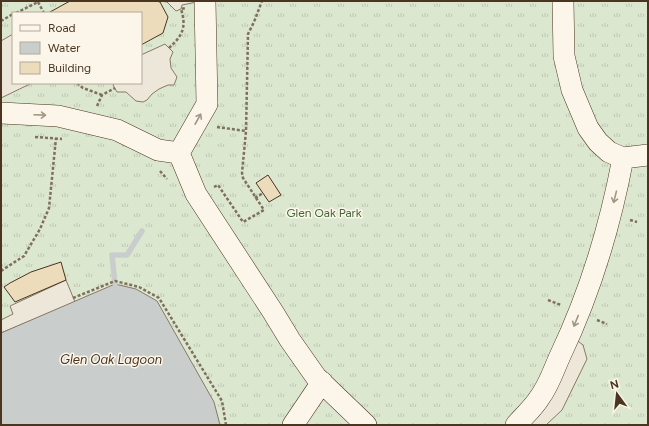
<svg xmlns="http://www.w3.org/2000/svg" width="649" height="426" font-family="Figtree,sans-serif">
  <style>
    .grass { fill: url(#grass-tufts); stroke: #887966; fill-rule: evenodd }
    .parking { fill: #ede7d9; stroke: #887966 }
    .water { fill: #c9cecd; stroke: #887966 }
    .lines { fill: none; stroke-linecap: round; stroke-linejoin: round }
    .stream { stroke: #c9cecd; stroke-width: 5.5 }
    .building { fill: #ecdcbc; stroke: #4a3520 }
    .minor-casing { stroke: #4a3520; stroke-width: 22 }
    .path { stroke: #7f6f5c; stroke-width: 2.5; stroke-dasharray: 3 2; stroke-linecap: butt }
    .minor { stroke: #fbf6e9; stroke-width: 21 }
    .oneway { stroke: #a29684 }
    .labels { text-anchor: middle; stroke-width: 3; stroke-linejoin: round; paint-order: stroke }
    .park-label { font-size: 12px; fill: #436837; stroke: #fbf6e9 }
    .water-label { font-size: 13px; font-style: italic; fill: #4a3520; stroke: #fbf6e9 }
  </style>
  <defs>
    <pattern id="grass-tufts" width="24" height="20" patternUnits="userSpaceOnUse"><rect width="24" height="20" fill="#dce7d0"/><path d="M3 7l-1-3M5 7V3M7 7l1-3M15 17l-1-3M17 17v-4M19 17l1-3" fill="none" stroke="#bec7b2"/></pattern>
  </defs>
  <rect width="100%" height="100%" fill="#fbf6e9"/>
  <path class="grass" d="M1,1H648V425H1ZM13,13H141V83H13Z"/>
  <path class="parking" d="M160,1H196L197,2L182,5L181,9L176,11L167,2Z
    M13,34V83H32L1,98V41Z
    M165,44L173,52L170,59L171,68L177,77L174,85H168L159,89L152,94L147,100L143,102L136,101L126,92H117L113,85L115,83H141V55Z
    M66,280L75,302L1,333V320L13,314L10,306Z
    M570,335L583,345L587,359L562,410L546,425H516Z"/>
  <path class="water" d="M115,284L136,289L157,301L214,402L220,425H1V333Z"/>
  <g class="lines">
    <path class="stream" d="M115,284L112,255H127L142,231"/>
  </g>
  <path class="building" d="M70,1H156L160,2L168,17L163,33L141,45V13H51L50,12Z
    M268,175L281,195L269,202L256,183Z
    M61,262L66,280L15,302L4,287L10,283L31,272Z"/>
  <g class="lines">
    <defs>
      <path id="minor" d="M563,1L564,56L572,90L588,128L598,142L609,152L623,158L648,155
        M1,113L58,116L117,130L158,150L179,153
        M179,153L196,194L273,312L290,340L316,377L366,425
        M179,153L207,104L205,1
        M293,425L322,382
        M516,425C524,416 534,407 540,397C549,385 554,369 560,356C590,293 610,227 623,158"/>
    </defs>
    <use href="#minor" class="minor-casing"/>
    <path class="path" d="M38,2L44,13
      M16,13L40,1
      M1,21L13,14
      M169,48C182,36 187,28 181,9L186,8
      M77,83L83,88L102,95
      M97,106L102,95L115,88
      M217,127L246,131
      M35,137L62,139
      M160,171L167,179
      M214,187L218,185L243,222L264,210L243,178L242,173L246,131L248,34L254,22L262,1
      M255,198L263,193
      M630,220L637,222
      M1,271L24,256L40,229L49,208L56,138
      M73,298L115,281L139,287L159,298L222,401L226,425
      M548,300L561,305
      M597,320L607,324"/>
    <use href="#minor" class="minor"/>
  </g>
  <defs><path id="oneway-shaft" d="M-6 0H5M1.5-3L5.5 0L1.5 3" fill="none" stroke-width="1.6" stroke-linecap="round" stroke-linejoin="round"/></defs>
  <g class="oneway">
    <use href="#oneway-shaft" transform="translate(40 115) rotate(2)"/>
    <use href="#oneway-shaft" transform="translate(198 119) rotate(-61)"/>
    <use href="#oneway-shaft" transform="translate(615 197) rotate(104)"/>
    <use href="#oneway-shaft" transform="translate(576 321) rotate(112)"/>
  </g>
  <g class="labels">
    <g class="park-label">
      <text x="324" y="217">Glen Oak Park</text>
    </g>
    <g class="water-label">
      <text x="111" y="364">Glen Oak Lagoon</text>
    </g>
  </g>
  <rect width="649" height="426" fill="none" stroke="#4a3520" stroke-width="4"/>
  <rect x="12" y="12" width="130" height="72" fill="#fbf6e9" stroke="#b4a999"/>
  <rect x="20" y="25" width="20" height="6" fill="#fbf6e9" stroke="#b4a999"/>
  <text x="48" y="32" font-size="12" fill="#4a3520">Road</text>
  <rect x="20" y="42" width="20" height="12" fill="#c9cecd" stroke="#b4a999"/>
  <text x="48" y="52" font-size="12" fill="#4a3520">Water</text>
  <rect x="20" y="62" width="20" height="12" fill="#ecdcbc" stroke="#b4a999"/>
  <text x="48" y="72" font-size="12" fill="#4a3520">Building</text>
  <g transform="translate(617 394) rotate(345)" stroke="#fbf6e9" stroke-width="3" paint-order="stroke">
  <path d="M0-3L7 15L0 10L-7 15Z" fill="#4a3520"/>
  <text y="-6" font-size="11" font-weight="bold" text-anchor="middle" fill="#4a3520">N</text>
  </g>
</svg>
